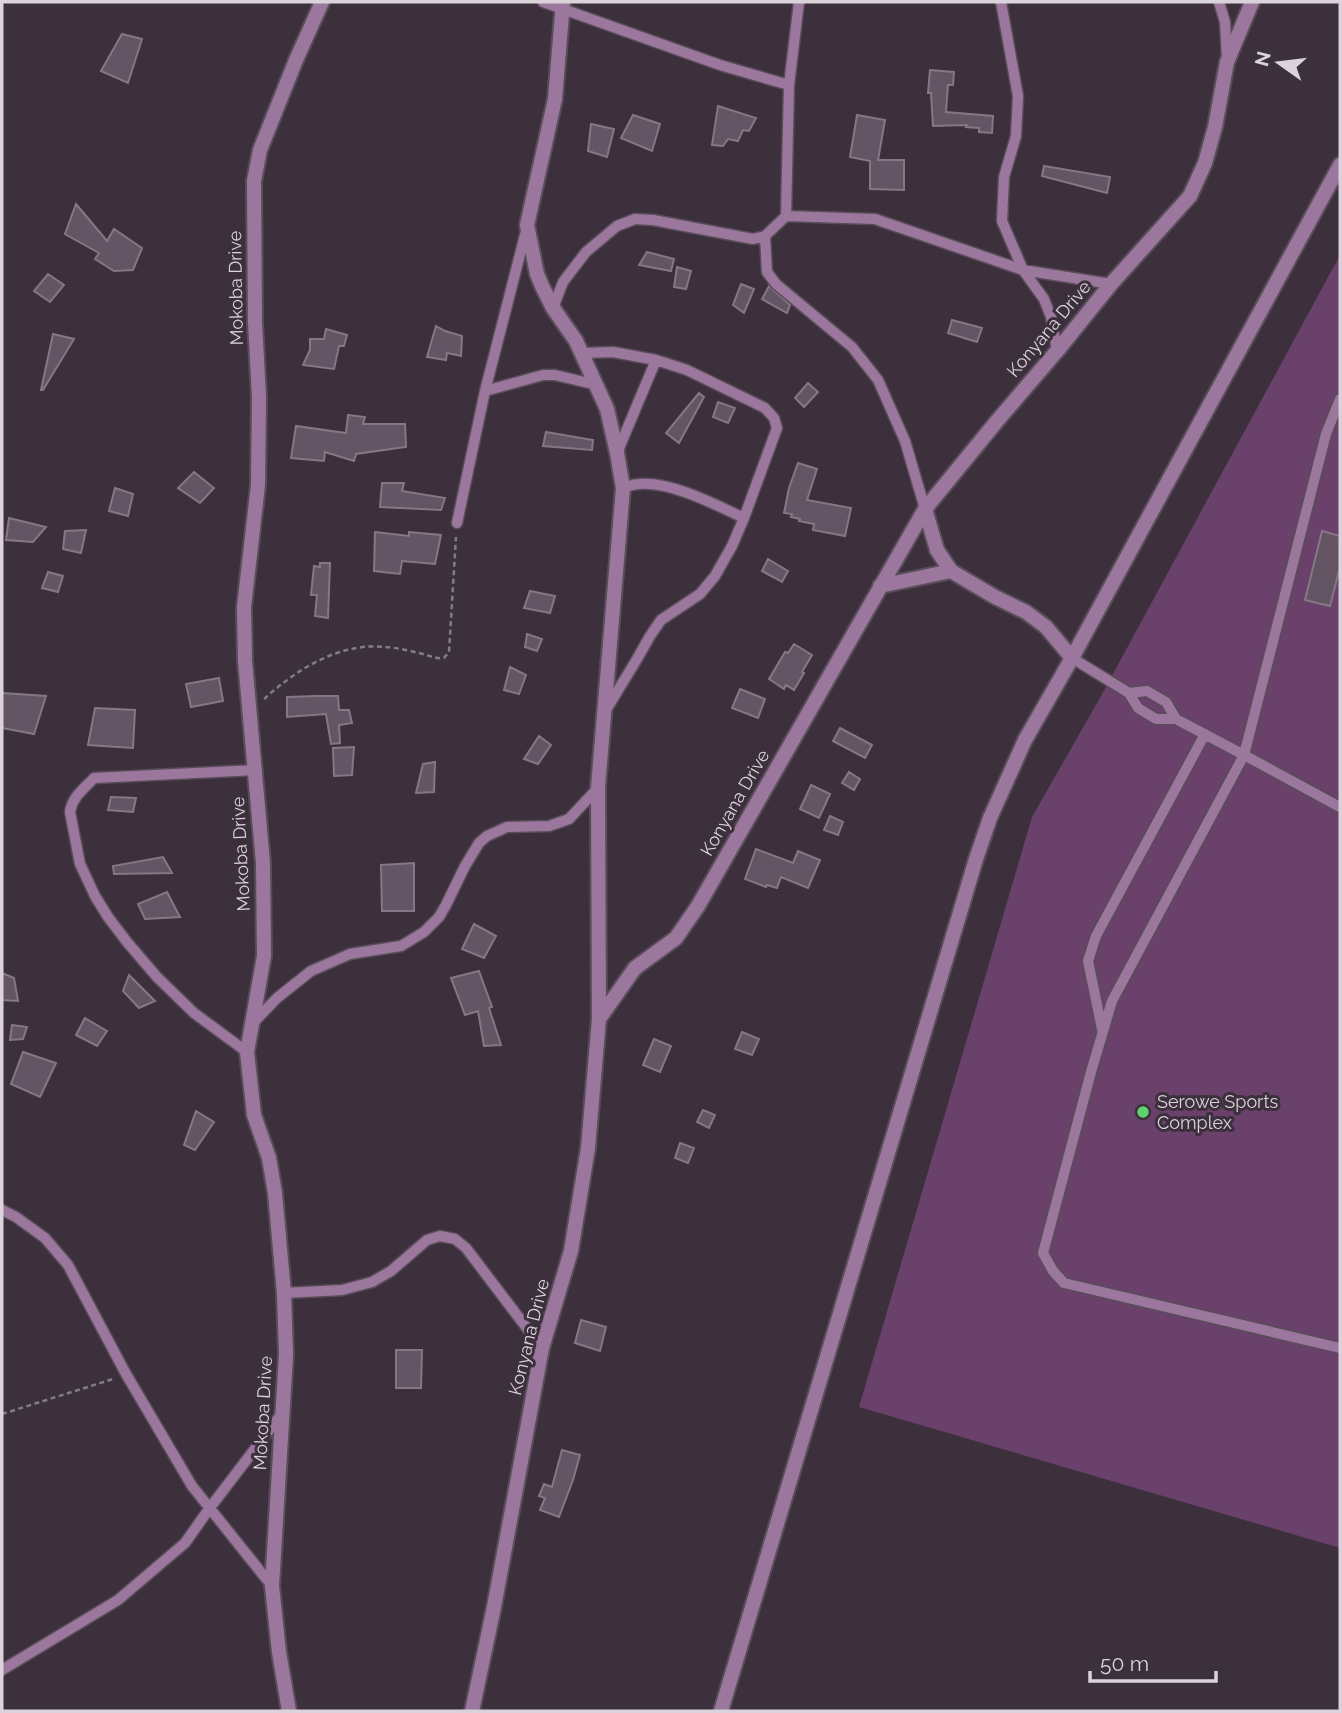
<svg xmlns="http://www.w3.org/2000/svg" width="1342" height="1713" font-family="Raleway,sans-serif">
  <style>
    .pitch { fill: #69416a }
    .building { fill: #635563; stroke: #867786; stroke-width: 2 }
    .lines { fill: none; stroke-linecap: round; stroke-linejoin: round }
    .service-casing { stroke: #594d59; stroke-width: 13 }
    .minor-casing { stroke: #594d59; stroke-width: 18 }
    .path { stroke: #857b85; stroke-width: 2.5; stroke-dasharray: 5 3.5; stroke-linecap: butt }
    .service { stroke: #9c779d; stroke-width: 10 }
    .minor { stroke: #9c779d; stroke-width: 14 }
    .poi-dot { fill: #5dd56d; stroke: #3d303d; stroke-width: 2.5 }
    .labels { text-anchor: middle; stroke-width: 6; stroke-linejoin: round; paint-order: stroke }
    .street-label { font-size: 18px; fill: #dbd3db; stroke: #3d303d }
    .poi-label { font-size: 18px; fill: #dbd3db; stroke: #3d303d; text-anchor: start }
  </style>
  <rect width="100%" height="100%" fill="#3d303d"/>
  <path class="pitch" d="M1340,255V1548L859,1407L1032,817L1101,696Z"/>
  <path class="building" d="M122,34L142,39L128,83L101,71Z
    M930,70L954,72L953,85H948L946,112L993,116L992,133L979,132V128L966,127L967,125L933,126L931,93H928Z
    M718,106L756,118L749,131L743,130L738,141L728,139L723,146L712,145Z
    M633,115L660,124L652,151L621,138Z
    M857,115L885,120L878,160H904V190L870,189V161L850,157Z
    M591,124L614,129L607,157L588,151Z
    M1044,166L1110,177L1107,193L1042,176Z
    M76,204L107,241L114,229L142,248L133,270L114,271L95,259L99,253L65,234Z
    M647,252L674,259L671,271L639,265Z
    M677,267L691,271L686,289L674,287Z
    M48,274L64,285L50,302L34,291Z
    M741,284L754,289L744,313L733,305Z
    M769,286L790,305L787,313L762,299Z
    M952,320L982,328L977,342L948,333Z
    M436,326L445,331L462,336L461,356L447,353L446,360L427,357Z
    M326,329L347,335L344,346H339L334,369L303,365L310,350V339H324Z
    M53,334L74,339L43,390H41Z
    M808,383L818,392L804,407L795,398Z
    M699,393L704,397L679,443L666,433Z
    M718,402L735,408L728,423L713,417Z
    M348,415L365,417L363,424H405L406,447L356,454L354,461L325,452L324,461L291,458L296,426L346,433Z
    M546,432L593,440L592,450L543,446Z
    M798,463L817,469L807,500L851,508L845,536L813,530L814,524L799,521L800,519L791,517L792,514L784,513L789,488Z
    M194,472L214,488L200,503L178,488Z
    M382,483H404L402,491L445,498L441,510L380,507Z
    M115,488L133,494L128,516L109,511Z
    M9,518L46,527L33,542L6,540Z
    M86,530L81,553L63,549L65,531Z
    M1322,531L1340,536V567L1330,606L1305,600Z
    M375,532L409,536V532L441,535L435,564L402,561L400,574L374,571Z
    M768,559L788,571L782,582L762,571Z
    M320,563H330L328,618L315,616L317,595H311L314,566L320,567Z
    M48,572L63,576L58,592L42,588Z
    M530,591L555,596L550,613L524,608Z
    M527,634L542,639L537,651L525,647Z
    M794,644L812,655L802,672L804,673L794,690L786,685L784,689L769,679L785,652L788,653Z
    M510,667L526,675L519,694L504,690Z
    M219,678L223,701L191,707L186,684Z
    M740,689L765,699L758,718L732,708Z
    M2,693L46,696L34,734L2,728Z
    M317,696H338L339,710H349L352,723L339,725L340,743L331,744L326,714L287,717V697Z
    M95,708L135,710L133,748L88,745Z
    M840,728L872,745L865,758L833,741Z
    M539,736L551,745L538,764L524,759Z
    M354,747L352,775L334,776L333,748Z
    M435,762L434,792L416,793L423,764Z
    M849,772L860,779L854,790L842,783Z
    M811,785L830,794L819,818L800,809Z
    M111,797L136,798L133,812L108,810Z
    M830,816L843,822L838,835L824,830Z
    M756,849L793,863L798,851L820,860L808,888L781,877L777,888L767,885L766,887L745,879Z
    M163,857L172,873L114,874L113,866Z
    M414,863V911H382L381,865Z
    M167,892L180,917L145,919L138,904Z
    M474,924L496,936L484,958L462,949Z
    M479,971L492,1007L489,1008L501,1045L484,1046L478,1011L465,1015L451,978Z
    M2,973L14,978L18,1001L2,1000Z
    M129,975L155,1001L139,1008L123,991Z
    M85,1018L107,1031L97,1046L76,1035Z
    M12,1025L27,1027L23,1039L10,1040Z
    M742,1032L759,1039L752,1055L735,1049Z
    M654,1039L671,1046L660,1072L643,1065Z
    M23,1052L56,1063L40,1097L11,1084Z
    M703,1110L715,1115L709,1128L697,1122Z
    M196,1111L214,1122L195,1150L184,1145Z
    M680,1143L694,1148L688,1163L675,1158Z
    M581,1320L606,1327L600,1351L575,1343Z
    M396,1350H422L421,1388H396Z
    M562,1450L580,1455L573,1480L559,1517L540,1510L545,1498L539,1496L544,1484L552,1487Z"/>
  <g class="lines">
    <defs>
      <path id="service" d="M543,2L720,65L789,85L786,216
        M1001,2L1018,96L1016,136L1004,177L1002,221L1023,270L1044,299L1051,317L1057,351
        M1219,2L1225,22L1227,58
        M789,85L799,2
        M765,236L767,272L776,284L852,347L878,380L905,441L925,509
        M553,308L563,282L586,252L617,226L635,219L653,220L753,239L765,236L786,216L875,219L1023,270L1111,284
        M583,353L613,352L656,360L687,370L765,408L774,418L777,428L744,518
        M485,391L543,375H555L597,385
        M1340,399L1326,434L1244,755L1340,807
        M617,453L656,360
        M457,523L485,391L526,231
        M1072,658L1129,693L1138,708L1156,719H1176L1244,755L1112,1001L1091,1072L1043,1253L1053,1271L1064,1283L1340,1348
        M1129,693L1147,691L1166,702L1176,719
        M606,710L637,659L650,636L661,620L700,594L715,576L732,546L744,518C716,505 671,481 639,484C634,484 629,486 623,488
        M253,1023L277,998L311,971L350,954L401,946L424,932L439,917L446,905L465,866L479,843L487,836L507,827L549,826L569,819L598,788
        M1102,1029L1088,961L1096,936L1205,734
        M247,1052L194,1013L157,977L127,942L108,917L95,896L80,864L70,812C72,797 84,789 94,778L256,770
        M2,1210L16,1217L45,1238L68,1265L126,1374L192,1486L272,1586
        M284,1293L342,1290L372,1282L391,1271L427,1240L440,1236L455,1239L466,1248L542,1348
        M2,1670L118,1600L185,1543L209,1509L283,1412"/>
      <path id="minor" d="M563,2L555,99L527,225L537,274L542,286L553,308L576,341L607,409L617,453L623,488L598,787L599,1019
        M925,509L937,550L951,571
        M880,586L951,571L995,597L1026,612L1046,627L1072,658
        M289,1711L279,1652L272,1586L286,1355L284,1293L275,1193L269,1158L254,1115L247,1052L264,956L263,863L245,661L244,607L258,485L259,397L255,322L254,181L260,150L296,60L322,2
        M472,1711L494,1607L542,1348L571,1251L588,1148L599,1019L635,968L676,938L698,906L925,509L997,421L1057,351L1111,284L1190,196L1205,163L1215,127L1227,62L1252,2
        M721,1711L976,859L990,818L1025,740L1072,658L1340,165"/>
    </defs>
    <use href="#service" class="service-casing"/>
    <use href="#minor" class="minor-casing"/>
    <path class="path" d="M264,699C297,669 340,642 386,647C398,648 411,651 423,654C431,656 436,659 444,658L449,652L456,537
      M2,1414L113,1379"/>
    <use href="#service" class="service"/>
    <use href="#minor" class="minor"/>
  </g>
  <circle class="poi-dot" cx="1143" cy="1112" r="7"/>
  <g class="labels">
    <g class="street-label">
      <text transform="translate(236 288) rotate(-91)" y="6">Mokoba Drive</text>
      <text transform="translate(1049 329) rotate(-50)" y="6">Konyana Drive</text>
      <text transform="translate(735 803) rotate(-60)" y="6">Konyana Drive</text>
      <text transform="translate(241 854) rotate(-93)" y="6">Mokoba Drive</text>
      <text transform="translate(529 1337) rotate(-76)" y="6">Konyana Drive</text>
      <text transform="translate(263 1413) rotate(-87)" y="6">Mokoba Drive</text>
    </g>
    <g class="poi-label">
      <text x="1157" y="1108">Serowe Sports<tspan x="1157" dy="21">Complex</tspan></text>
    </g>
  </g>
  <rect width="1342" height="1713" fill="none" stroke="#dbd3db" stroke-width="7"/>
  <g transform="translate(1279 63) rotate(284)" stroke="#3d303d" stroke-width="5" paint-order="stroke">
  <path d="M0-5L12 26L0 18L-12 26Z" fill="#dbd3db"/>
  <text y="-10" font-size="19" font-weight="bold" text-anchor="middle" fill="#dbd3db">N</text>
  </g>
  <path d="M1090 1671v10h126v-10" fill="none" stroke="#dbd3db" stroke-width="3.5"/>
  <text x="1100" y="1671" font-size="21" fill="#dbd3db" stroke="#3d303d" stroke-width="5" paint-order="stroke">50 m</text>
</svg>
